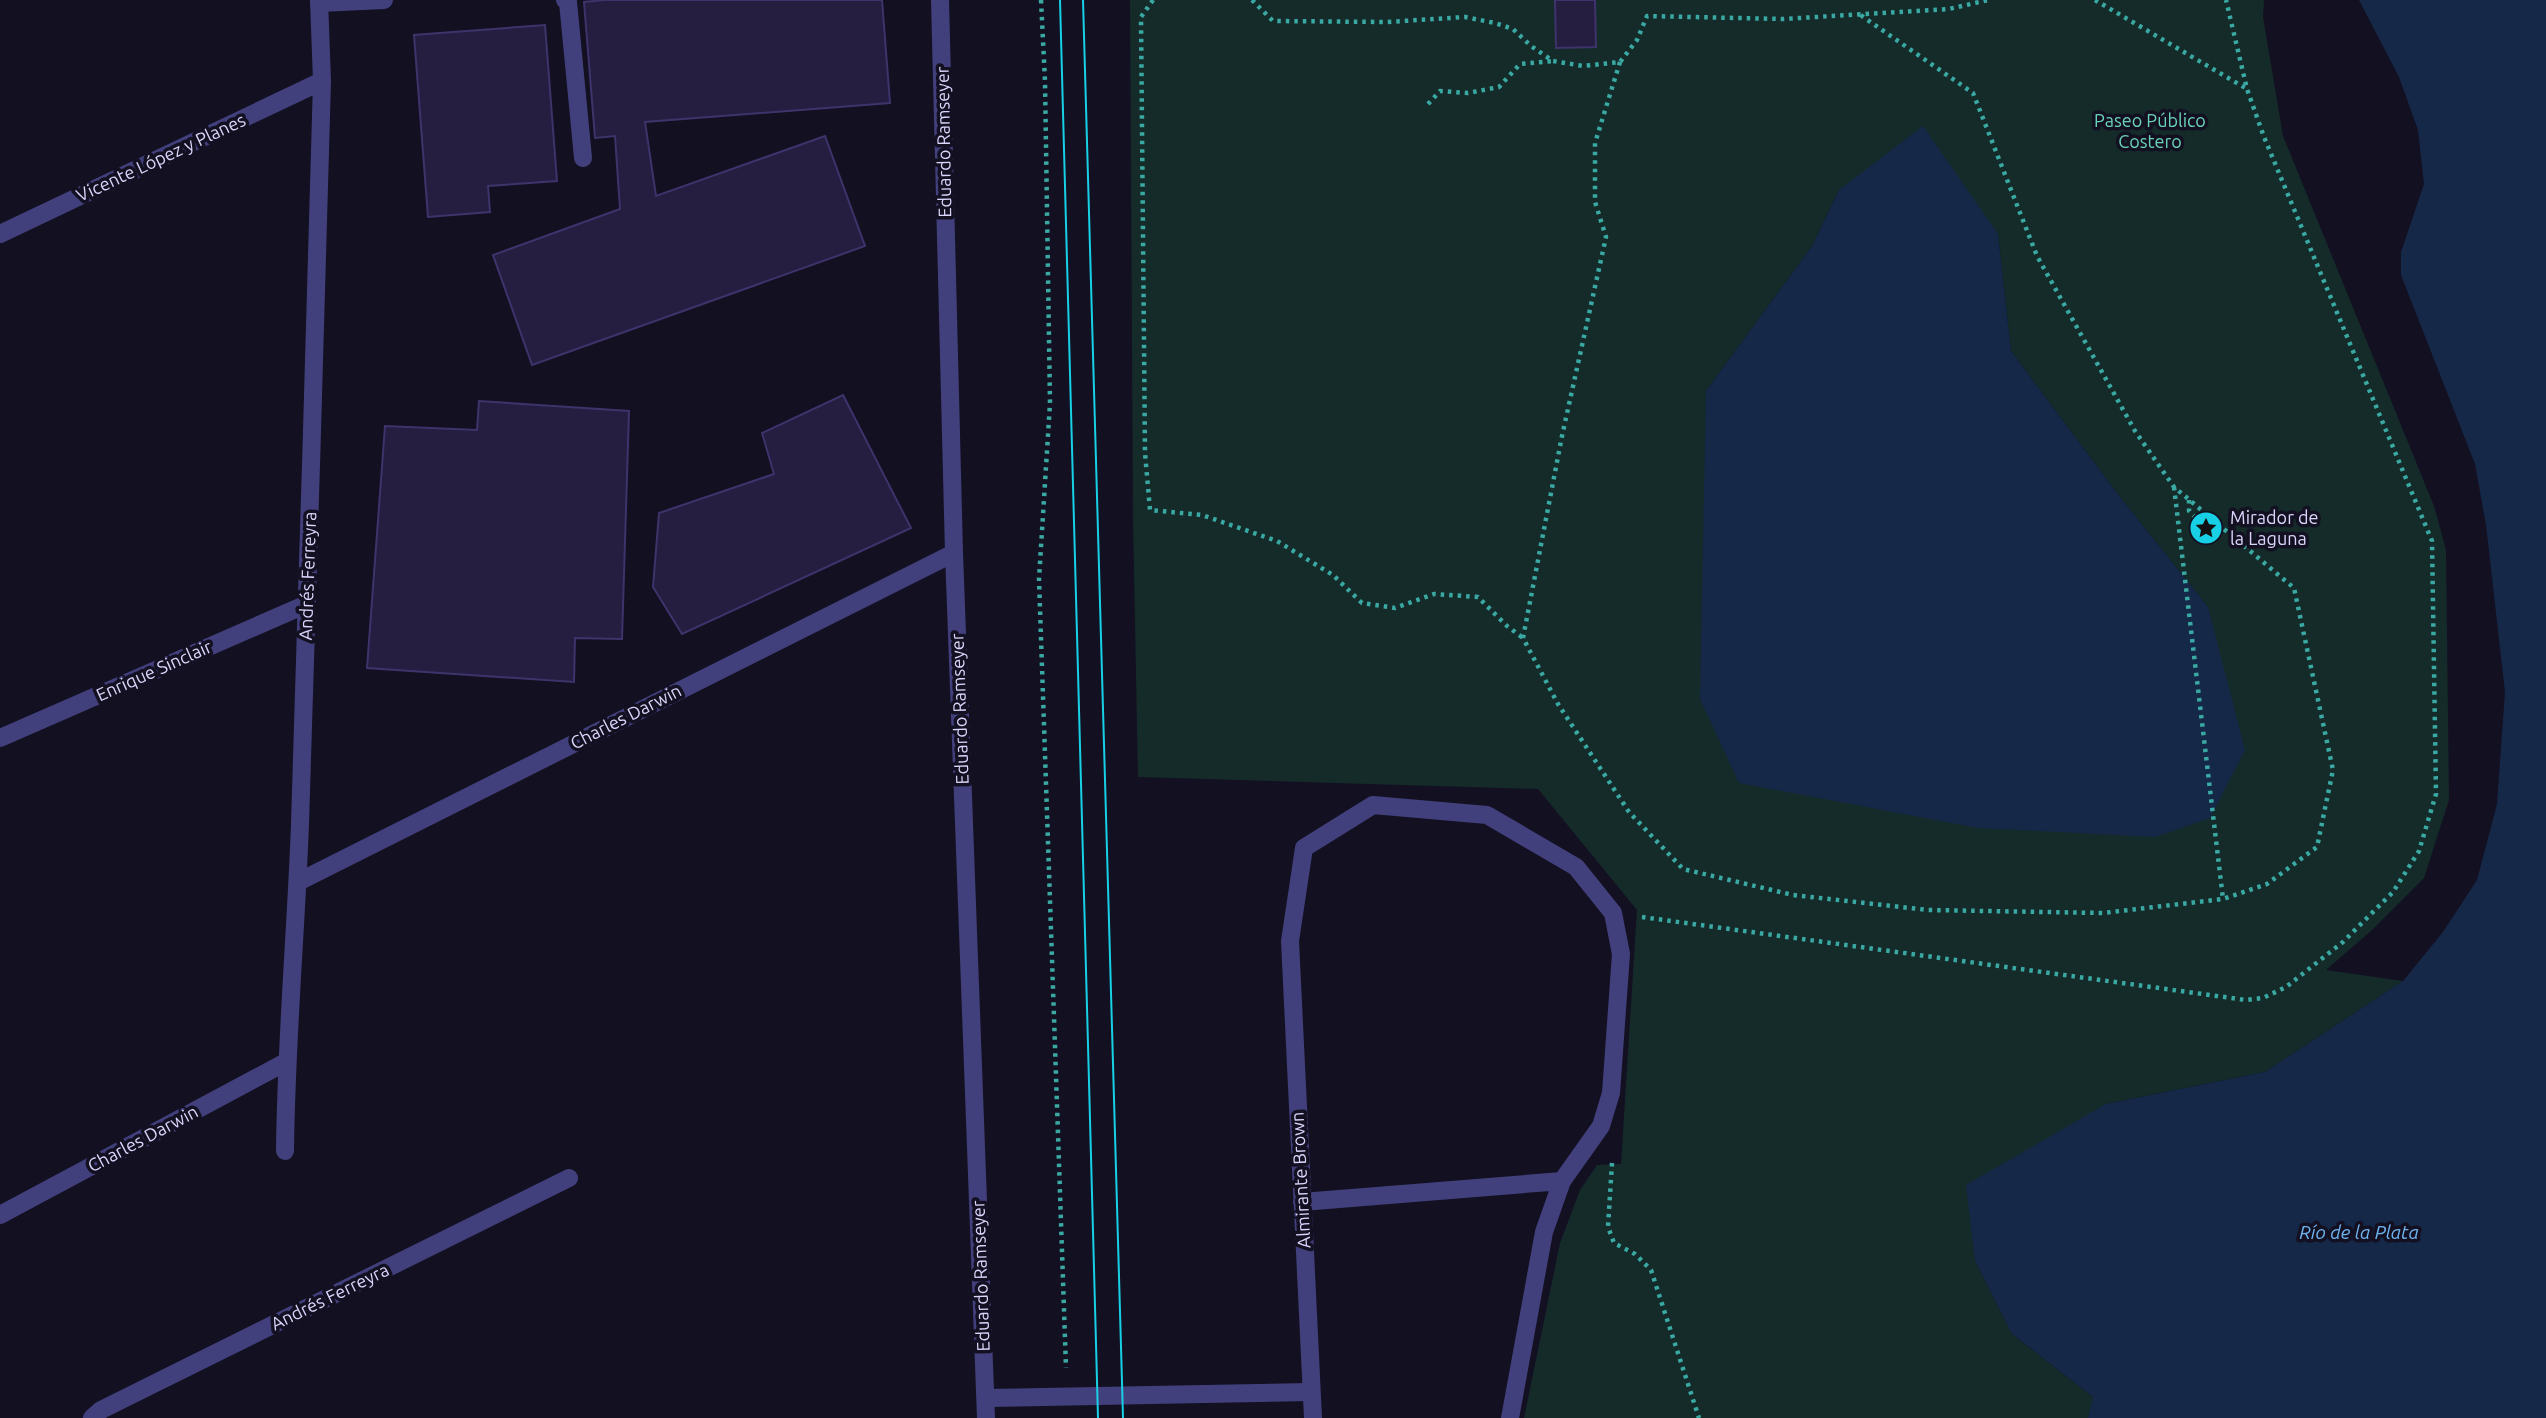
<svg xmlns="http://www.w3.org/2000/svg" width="2546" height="1418" font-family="Ubuntu,sans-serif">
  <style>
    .green { fill: #142b2a; fill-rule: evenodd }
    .water { fill: #152847 }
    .building { fill: #251e41; stroke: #3e336b; stroke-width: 2 }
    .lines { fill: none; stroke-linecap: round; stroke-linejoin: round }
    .path { stroke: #3ba9a3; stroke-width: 4.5; stroke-dasharray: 3.5 5; stroke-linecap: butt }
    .lane { stroke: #42407c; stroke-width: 18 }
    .street { stroke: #42407c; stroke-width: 18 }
    .tram { stroke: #18d0e5; stroke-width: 2 }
    .labels { text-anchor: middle; stroke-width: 7; stroke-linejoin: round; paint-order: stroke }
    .park-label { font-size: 18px; fill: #69d3b9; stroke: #131022 }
    .street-label { font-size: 18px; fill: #dad6fb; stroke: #131022 }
    .poi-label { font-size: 18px; fill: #dad6fb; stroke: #131022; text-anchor: start }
    .water-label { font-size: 19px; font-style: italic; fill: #6eb4f0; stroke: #131022 }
  </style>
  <rect width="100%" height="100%" fill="#131022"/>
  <path class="green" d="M1130,0H2264L2263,17L2283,136L2434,506L2446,550L2449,800L2424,878L2371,931L2326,970L2403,981L2265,1072L2106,1104L1975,1261L2012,1334L2094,1398L2088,1418H1524L1560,1243L1580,1190L1597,1165L1621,1164L1637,910L1538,789L1138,777L1133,520ZM1839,190L1998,234L2011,351L2120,497L2208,607L1706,391L1812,246Z"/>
  <path class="water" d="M2359,0H2546V1418H2088L2093,1397L2012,1334L1975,1261L1966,1185L2106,1104L2265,1072L2403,981L2443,932L2477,880L2497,804L2505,692L2486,525L2475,464L2401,275V252L2424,184L2418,130L2399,77Z
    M1923,126L1998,234L2011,351L2120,497L2208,607L2245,750L2210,818L2155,837L1978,828L1739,783L1700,699L1706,391L1812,246L1839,190Z"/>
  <path class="building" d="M604,0H882L890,103L645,122L656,196L825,136L865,246L532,365L493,255L620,209L615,136L595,138L584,2Z
    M1555,0H1595L1596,47L1556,48Z
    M545,25L557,181L488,186L490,212L428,217L414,35Z
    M843,395L911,528L682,634L653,587L659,513L774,474L762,433Z
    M479,401L629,411L622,639L575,638L574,682L367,668L385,426L477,430Z"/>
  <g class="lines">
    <path class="path" d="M1041,0L1045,81L1050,403L1039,579L1066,1368
      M1153,0L1141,17L1145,453L1150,510L1202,515L1277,541L1333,575L1362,603L1395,608L1434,594L1478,597L1507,626L1523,638
      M1252,0L1273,21L1387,22L1465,17L1495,23L1513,29L1531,46L1553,61L1583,66L1620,62L1637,40L1647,16L1783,19L1949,9L1988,0
      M2095,0L2247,89
      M1620,62L1595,143V202L1606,237L1562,436L1523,638L1558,704L1629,812L1683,869L1793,895L1928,910L2103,913L2223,899L2267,884L2317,847L2333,770L2294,588L2174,487L2135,431L2037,256L1973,93L1859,14
      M1428,104L1440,91L1468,93L1499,87L1520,64L1553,61
      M2174,487L2223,899
      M2189,500V511L2206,528
      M1642,917L2246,1000L2263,998L2286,987L2343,942L2393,892L2419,851L2436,794L2432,541L2264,137L2247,89L2226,0
      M1612,1163L1608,1227L1614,1243L1635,1254L1651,1270L1699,1418"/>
    <path class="lane" d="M565,0L568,2L583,158
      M319,3L384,0
      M986,1398L1311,1392"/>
    <path class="street" d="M940,0L954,553L986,1418
      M0,234L322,81
      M0,738L307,604
      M298,882L954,553
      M285,1151C286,1042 296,933 300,824C308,576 315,329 322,81L319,0
      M1302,1202L1562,1181
      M0,1215L286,1062
      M92,1418L101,1410L569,1178
      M1313,1418L1290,941L1304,848L1373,805L1487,815L1576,867L1613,913L1621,954L1611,1093L1601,1126L1562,1181L1544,1232L1510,1418"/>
    <path class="tram" d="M1060,0L1098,1418
      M1083,0L1123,1418"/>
  </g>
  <defs>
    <symbol id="sight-disc" viewBox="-11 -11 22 22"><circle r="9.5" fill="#18d0e5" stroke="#131022"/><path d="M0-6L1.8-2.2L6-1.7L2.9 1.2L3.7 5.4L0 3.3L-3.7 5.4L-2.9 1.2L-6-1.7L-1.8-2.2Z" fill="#111"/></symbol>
  </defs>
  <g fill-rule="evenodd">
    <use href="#sight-disc" x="2187" y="509" width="38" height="38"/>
  </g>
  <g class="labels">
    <g class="park-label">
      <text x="2150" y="127">Paseo Público<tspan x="2150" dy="21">Costero</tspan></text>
    </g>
    <g class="street-label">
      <text transform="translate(944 142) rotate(-91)" y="6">Eduardo Ramseyer</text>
      <text transform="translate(161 158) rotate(-25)" y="6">Vicente López y Planes</text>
      <text transform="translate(308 576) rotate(-88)" y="6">Andrés Ferreyra</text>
      <text transform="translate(154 671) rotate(-24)" y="6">Enrique Sinclair</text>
      <text transform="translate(960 709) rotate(-92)" y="6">Eduardo Ramseyer</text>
      <text transform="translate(626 717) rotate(-27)" y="6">Charles Darwin</text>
      <text transform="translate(143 1139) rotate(-28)" y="6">Charles Darwin</text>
      <text transform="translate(1301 1180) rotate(-93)" y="6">Almirante Brown</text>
      <text transform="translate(981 1276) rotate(-92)" y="6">Eduardo Ramseyer</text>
      <text transform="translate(330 1297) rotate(-26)" y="6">Andrés Ferreyra</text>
    </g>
    <g class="poi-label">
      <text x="2230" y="524">Mirador de<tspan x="2230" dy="21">la Laguna</tspan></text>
    </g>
    <g class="water-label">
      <text x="2359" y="1239">Río de la Plata</text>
    </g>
  </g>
</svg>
